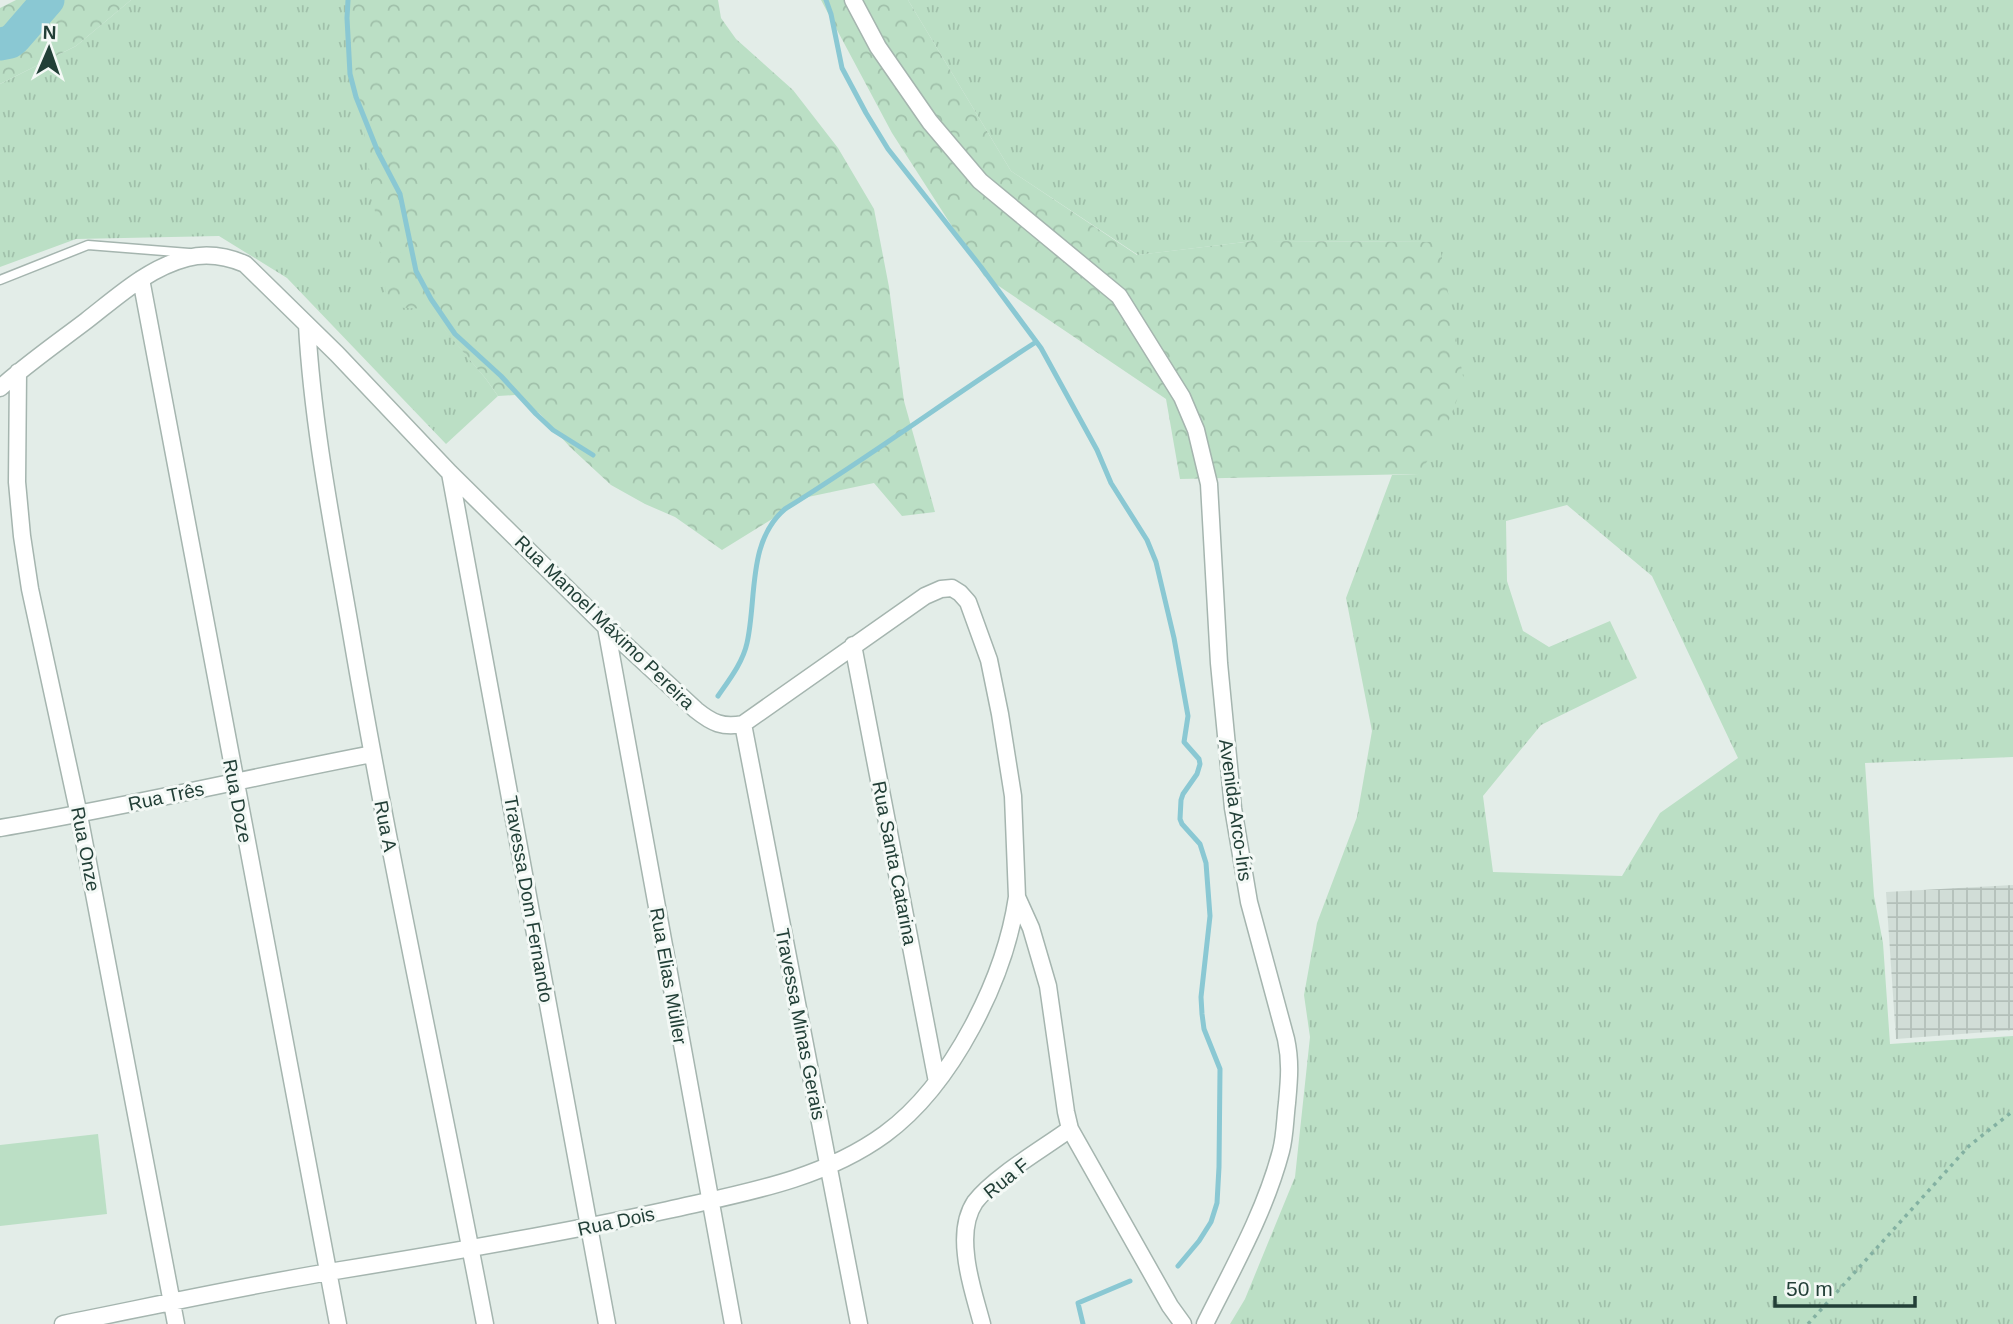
<svg xmlns="http://www.w3.org/2000/svg" width="2013" height="1324" font-family="Helvetica,sans-serif">
  <style>
    .industrial { fill: url(#industrial-grid) }
    .grass { fill: url(#grass-tufts); fill-rule: evenodd }
    .forest { fill: url(#forest-crowns) }
    .pitch { fill: #bbdfc5 }
    .lines { fill: none; stroke-linecap: round; stroke-linejoin: round }
    .stream { stroke: #8ac8d3; stroke-width: 5 }
    .river { stroke: #8ac8d3; stroke-width: 33 }
    .service-casing { stroke: #a5b5af; stroke-width: 11 }
    .minor-casing { stroke: #a5b5af; stroke-width: 19 }
    .path { stroke: #83b1a2; stroke-width: 3.5; stroke-dasharray: 3.5 5; stroke-linecap: butt }
    .service { stroke: #fff; stroke-width: 8 }
    .minor { stroke: #fff; stroke-width: 16 }
    .labels { text-anchor: middle; stroke-width: 6; stroke-linejoin: round; paint-order: stroke }
    .street-label { font-size: 19px; fill: #223f37; stroke: #f4f9f6 }
  </style>
  <defs>
    <pattern id="industrial-grid" width="8" height="8" patternUnits="userSpaceOnUse" patternTransform="scale(1.75)"><rect width="8" height="8" fill="#d1ddd7"/><path d="M0 4h8M4 0v8" fill="none" stroke="#b3bfb9"/></pattern>
    <pattern id="grass-tufts" width="24" height="20" patternUnits="userSpaceOnUse" patternTransform="scale(1.75)"><rect width="24" height="20" fill="#bbdfc5"/><path d="M3 7l-1-3M5 7V3M7 7l1-3M15 17l-1-3M17 17v-4M19 17l1-3" fill="none" stroke="#a0c0aa"/></pattern>
    <pattern id="forest-crowns" width="20" height="18" patternUnits="userSpaceOnUse" patternTransform="scale(1.75)"><rect width="20" height="18" fill="#bbdfc5"/><path d="M2 6a3 3 0 1 1 6 0M12 15a3 3 0 1 1 6 0" fill="none" stroke="#a0c0aa"/></pattern>
  </defs>
  <rect width="100%" height="100%" fill="#e3ede8"/>
  <path class="industrial" d="M2013,885V1030L1896,1039L1886,892Z"/>
  <path class="grass" d="M131,0H346L427,308L486,379L498,396L446,444L287,278L219,236L76,239L0,267V84L76,46Z
    M908,0H2013V757L1865,763L1874,896L1883,943L1890,1044L2013,1036V1324H1230L1245,1299L1295,1177L1310,1037L1304,995L1317,923L1357,817L1372,731L1346,598L1392,475L1418,474L1438,242L1253,241L1138,255L1011,171ZM1567,505L1652,576L1738,758L1660,813L1622,876L1493,872L1483,796L1541,725L1637,678L1610,621L1549,647L1523,631L1507,581L1506,521Z"/>
  <path class="forest" d="M16,0H131L76,46L0,84V8Z
    M346,0H718L721,18L736,39L793,90L838,148L874,209L889,287L904,401L935,512L902,516L874,483L808,497L722,550L675,517L645,504L611,485L570,447L540,414L515,395L498,396L486,379L427,309L388,307Z
    M821,0H908L1011,171L1137,255L1253,241L1439,242L1464,382L1439,445L1418,474L1180,479L1166,399L984,276L892,133Z"/>
  <path class="pitch" d="M98,1134L107,1214L0,1226V1145Z"/>
  <g class="lines">
    <path class="stream" d="M348,0L347,18L350,74L356,97L378,152L400,194L416,271L431,299L455,334L501,376L536,414L553,430L593,455
      M826,0L831,14L842,68L866,113L888,149L981,267L1041,348L1097,450L1111,483L1147,540L1156,562L1174,638L1188,716L1184,742L1199,759L1200,764L1197,774L1183,794L1181,800L1180,819L1182,824L1200,844L1206,863L1210,916L1201,997L1202,1014L1204,1029L1220,1069L1219,1167L1217,1203L1211,1222L1199,1241L1178,1266
      M718,696C729,680 743,662 747,643C757,599 747,541 785,509C871,456 952,396 1036,342
      M1083,1324L1078,1303L1130,1281"/>
    <path class="river" d="M0,44L10,42L15,38L48,0"/>
    <defs>
      <path id="service" d="M0,280L88,245L189,253"/>
      <path id="minor" d="M853,0L878,47L930,122L980,181L1119,296L1182,397L1196,430L1209,484L1219,663L1233,808L1249,902L1286,1039C1291,1062 1289,1081 1287,1103C1285,1119 1285,1136 1281,1151C1265,1212 1233,1268 1205,1324
        M141,279L338,1324
        M307,325C313,432 335,538 353,644C392,872 442,1097 485,1324
        M18,372L17,482L22,536L30,589L79,815L176,1324
        M0,388C27,364 57,343 86,321C117,297 148,268 187,258C207,253 226,256 245,264L337,354L450,473L606,627L696,710C712,723 723,728 743,724L925,596L941,589L952,588L960,593L968,602L989,660L1000,714L1013,796L1017,897L1031,928L1048,986L1066,1112L1070,1129L1170,1306L1183,1324
        M450,473L607,1324
        M606,627L733,1324
        M853,645L937,1082
        M743,724L859,1324
        M0,828C125,807 248,778 372,754
        M63,1324C153,1306 244,1286 335,1271C446,1253 558,1234 668,1210C743,1193 822,1180 885,1134C953,1084 1005,978 1017,897
        M982,1324C976,1301 968,1278 966,1255C964,1238 965,1217 975,1202C994,1177 1044,1148 1070,1129"/>
    </defs>
    <use href="#service" class="service-casing"/>
    <use href="#minor" class="minor-casing"/>
    <path class="path" d="M1808,1324L1969,1146L2013,1111"/>
    <use href="#service" class="service"/>
    <use href="#minor" class="minor"/>
  </g>
  <g class="labels">
    <g class="street-label">
      <text transform="translate(605 622) rotate(44)" y="7">Rua Manoel Máximo Pereira</text>
      <text transform="translate(166 796) rotate(-12)" y="7">Rua Três</text>
      <text transform="translate(238 801) rotate(79)" y="7">Rua Doze</text>
      <text transform="translate(1236 810) rotate(82)" y="7">Avenida Arco-Íris</text>
      <text transform="translate(386 826) rotate(79)" y="7">Rua A</text>
      <text transform="translate(86 849) rotate(79)" y="7">Rua Onze</text>
      <text transform="translate(895 863) rotate(79)" y="7">Rua Santa Catarina</text>
      <text transform="translate(529 899) rotate(80)" y="7">Travessa Dom Fernando</text>
      <text transform="translate(669 976) rotate(80)" y="7">Rua Elias Müller</text>
      <text transform="translate(801 1024) rotate(79)" y="7">Travessa Minas Gerais</text>
      <text transform="translate(1006 1178) rotate(-39)" y="7">Rua F</text>
      <text transform="translate(616 1221) rotate(-12)" y="7">Rua Dois</text>
    </g>
  </g>
  <g transform="translate(49 49) rotate(2)" stroke="#f4f9f6" stroke-width="5" paint-order="stroke">
  <path d="M0-5L12 26L0 18L-12 26Z" fill="#223f37"/>
  <text y="-10" font-size="19" font-weight="bold" text-anchor="middle" fill="#223f37">N</text>
  </g>
  <path d="M1775 1296v10h140v-10" fill="none" stroke="#223f37" stroke-width="3.5"/>
  <text x="1786" y="1296" font-size="21" fill="#223f37" stroke="#f4f9f6" stroke-width="5" paint-order="stroke">50 m</text>
</svg>
